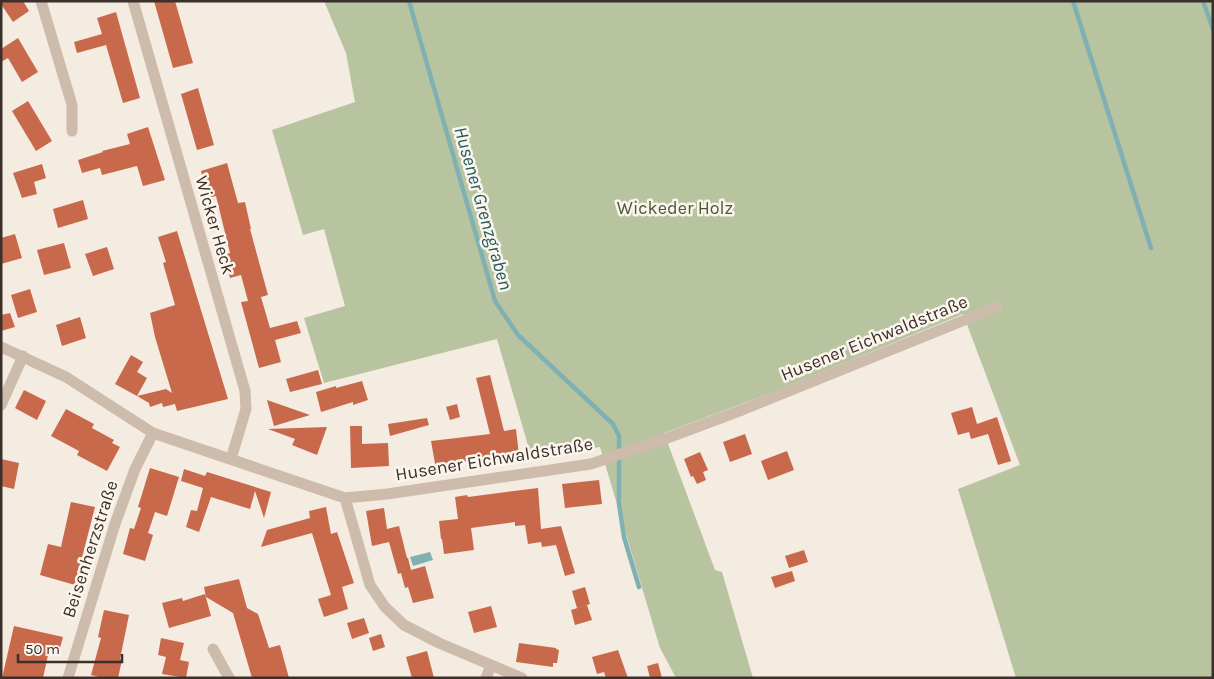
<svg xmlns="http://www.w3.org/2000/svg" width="1214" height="679" font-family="Karla,sans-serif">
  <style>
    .green { fill: #b8c4a0 }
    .water { fill: #7fb0b2 }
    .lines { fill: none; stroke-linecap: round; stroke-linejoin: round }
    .stream { stroke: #7fb0b2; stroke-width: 4.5 }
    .building { fill: #c8694b }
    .minor { stroke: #cdbbac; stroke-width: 11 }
    .labels { text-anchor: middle; stroke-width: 5; stroke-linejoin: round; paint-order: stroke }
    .park-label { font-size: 18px; fill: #4a5a2e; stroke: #fbf5ee }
    .street-label { font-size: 18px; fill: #3b302b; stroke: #fbf5ee }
    .water-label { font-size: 19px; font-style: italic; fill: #1f5a5e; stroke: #fbf5ee }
  </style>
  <rect width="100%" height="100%" fill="#f4ebe1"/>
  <path class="green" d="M324,1H1213V678H1016L958,489L1020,465L963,314L773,392L664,433L715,570L722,572L753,678H676L660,648L600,447L532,459L497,339L324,383L304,318L345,306L324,229L303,235L272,130L355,102L346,53Z"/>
  <path class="water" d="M430,552L433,560L413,566L410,557Z"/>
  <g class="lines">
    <path class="stream" d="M409,1L495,301L518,335L613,424L619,436V504L624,537L639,587
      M1073,1L1151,248
      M1203,1L1213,29"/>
  </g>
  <path class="building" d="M1,1H23L29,11L13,22L1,4Z
    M154,1H175L193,63L173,68Z
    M116,12L140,98L123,103L106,45L77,53L74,42L102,34L97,18Z
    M18,38L38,72L22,82L8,58L1,62V49Z
    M198,88L214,145L197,150L181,94Z
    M28,101L52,141L36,151L12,111Z
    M148,127L165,180L143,186L137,166L102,175L100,168L82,173L78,160L103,152L102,151L130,144L127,134Z
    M227,163L238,203L245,202L251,229H250L268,295L261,297L270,328L297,321L301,333L275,340L281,362L259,368L241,302L248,301L241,275L230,278L224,255L230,253L216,196L208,198L201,171Z
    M42,164L46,178L34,182L37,194L22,198L13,173Z
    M83,200L88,219L58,228L53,209Z
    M177,231L228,399L177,411L175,404L163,407L162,403L150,407L149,403L137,396L166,389L172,393L155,337L150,313L175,305L163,263L166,262L158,237Z
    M15,234L22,258L1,264V238Z
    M64,243L71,268L44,275L37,250Z
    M107,247L114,269L93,276L85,254Z
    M30,289L37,312L18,318L11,295Z
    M10,313L15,327L1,331V315Z
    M80,317L86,338L62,346L56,325Z
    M131,355L143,362L137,372L147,378L137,396L115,384Z
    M318,370L322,384L290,392L286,379Z
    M490,375L504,431L516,429L519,455L454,463L455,466L436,469L431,441L490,434L476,378Z
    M362,381L368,400L353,405V402L321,412L316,392L336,386V388Z
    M24,390L46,401L37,420L15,408Z
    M267,400L310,415L274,426Z
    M457,404L460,417L450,420L446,407Z
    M972,407L977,424L997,417L1011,461L998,465L988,434L971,439L969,432L958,435L951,413Z
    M66,409L94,424L92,428L114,440L112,443L120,447L107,471L77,455L79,451L51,436Z
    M427,418L429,425L390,436L388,424Z
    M350,426H362V444L388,443L389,466L351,468Z
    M327,427L317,455L292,445L295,439L268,429Z
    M745,434L752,454L730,462L723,442Z
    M787,451L794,470L768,480L761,461Z
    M700,452L708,470L703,472L706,480L697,484L693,476L691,477L684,459Z
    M1,459L19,463L14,489L1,486Z
    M150,468L179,477L167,516L155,512L148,533L153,535L145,561L123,554L130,528L134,529L141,508L138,507Z
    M184,469L205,476L207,472L271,492L264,518L255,491L250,509L211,497L199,532L186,527L191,510L197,511L203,488L181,481Z
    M599,480L602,504L565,508L562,484Z
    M538,488L541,529L561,526L575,573L565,576L556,545L542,547L541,542L528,544L525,525L515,526V522L471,528L474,550L444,554L442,539H441L439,521L458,519L455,497L467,495L468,497Z
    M71,502L95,507L75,585L40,575L48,544L61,547Z
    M326,507L331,534L337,532L354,583L342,587L348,609L324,617L318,599L331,595L312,533L261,547L267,530L310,518L309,511Z
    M384,508L387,529L399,526L407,558H408L411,570L425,566L434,598L413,603L408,587L405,588L401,573L398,574L389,542L372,546L366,511Z
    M804,550L808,562L789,568L785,556Z
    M792,571L795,581L775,588L771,577Z
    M239,579L247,608L258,614L269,648L280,645L289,678H252L233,613L206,597L204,587Z
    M585,587L590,604L577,608L572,591Z
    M205,594L211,616L169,628L162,603L182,598L183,601Z
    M587,605L592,620L575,625L571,610Z
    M491,606L497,627L474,633L468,612Z
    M104,610L129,615L120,659L122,660L118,678H103L91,675L101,638L98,637Z
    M364,618L369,633L352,639L347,623Z
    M14,626L63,637L60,648L50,646L43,678H2Z
    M381,634L385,647L373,651L369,638Z
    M161,638L184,643L180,660L189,662L186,678L162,674L166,657L158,655Z
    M519,643L556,648V649L559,650L557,663H553V667L516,662Z
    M618,650L628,678H606L604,672L597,674L592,657Z
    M427,651L434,678H412L406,657Z
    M658,663L662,678H650L647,666Z"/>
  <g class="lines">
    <path class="minor" d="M41,1L72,105V131
      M133,1L245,391L246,409L231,459
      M1,347L66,377L153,433L345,498L387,494L591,464L670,437L742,410L997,307
      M1,405L23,356
      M345,498L370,585L385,607L404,625L439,643L522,678
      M213,649L229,678
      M68,678L115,524L135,469L153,433
      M486,678L491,665"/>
  </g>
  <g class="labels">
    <g class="park-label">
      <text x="675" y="214">Wickeder Holz</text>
    </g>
    <g class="street-label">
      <text transform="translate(215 225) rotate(74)" y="6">Wicker Heck</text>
      <text transform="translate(874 338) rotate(-22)" y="6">Husener Eichwaldstraße</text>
      <text transform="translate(494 459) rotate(-9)" y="6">Husener Eichwaldstraße</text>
      <text transform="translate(90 549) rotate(-72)" y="6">Beisenherzstraße</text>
    </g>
    <g class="water-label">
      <text transform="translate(484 208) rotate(74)" y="7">Husener Grenzgraben</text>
    </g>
  </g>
  <rect width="1214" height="679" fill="none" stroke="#3b302b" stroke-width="5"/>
  <path d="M18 654v8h104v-8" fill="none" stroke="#3b302b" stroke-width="2.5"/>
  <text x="25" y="654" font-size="15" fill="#3b302b" stroke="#fbf5ee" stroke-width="4" paint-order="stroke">50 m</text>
</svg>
